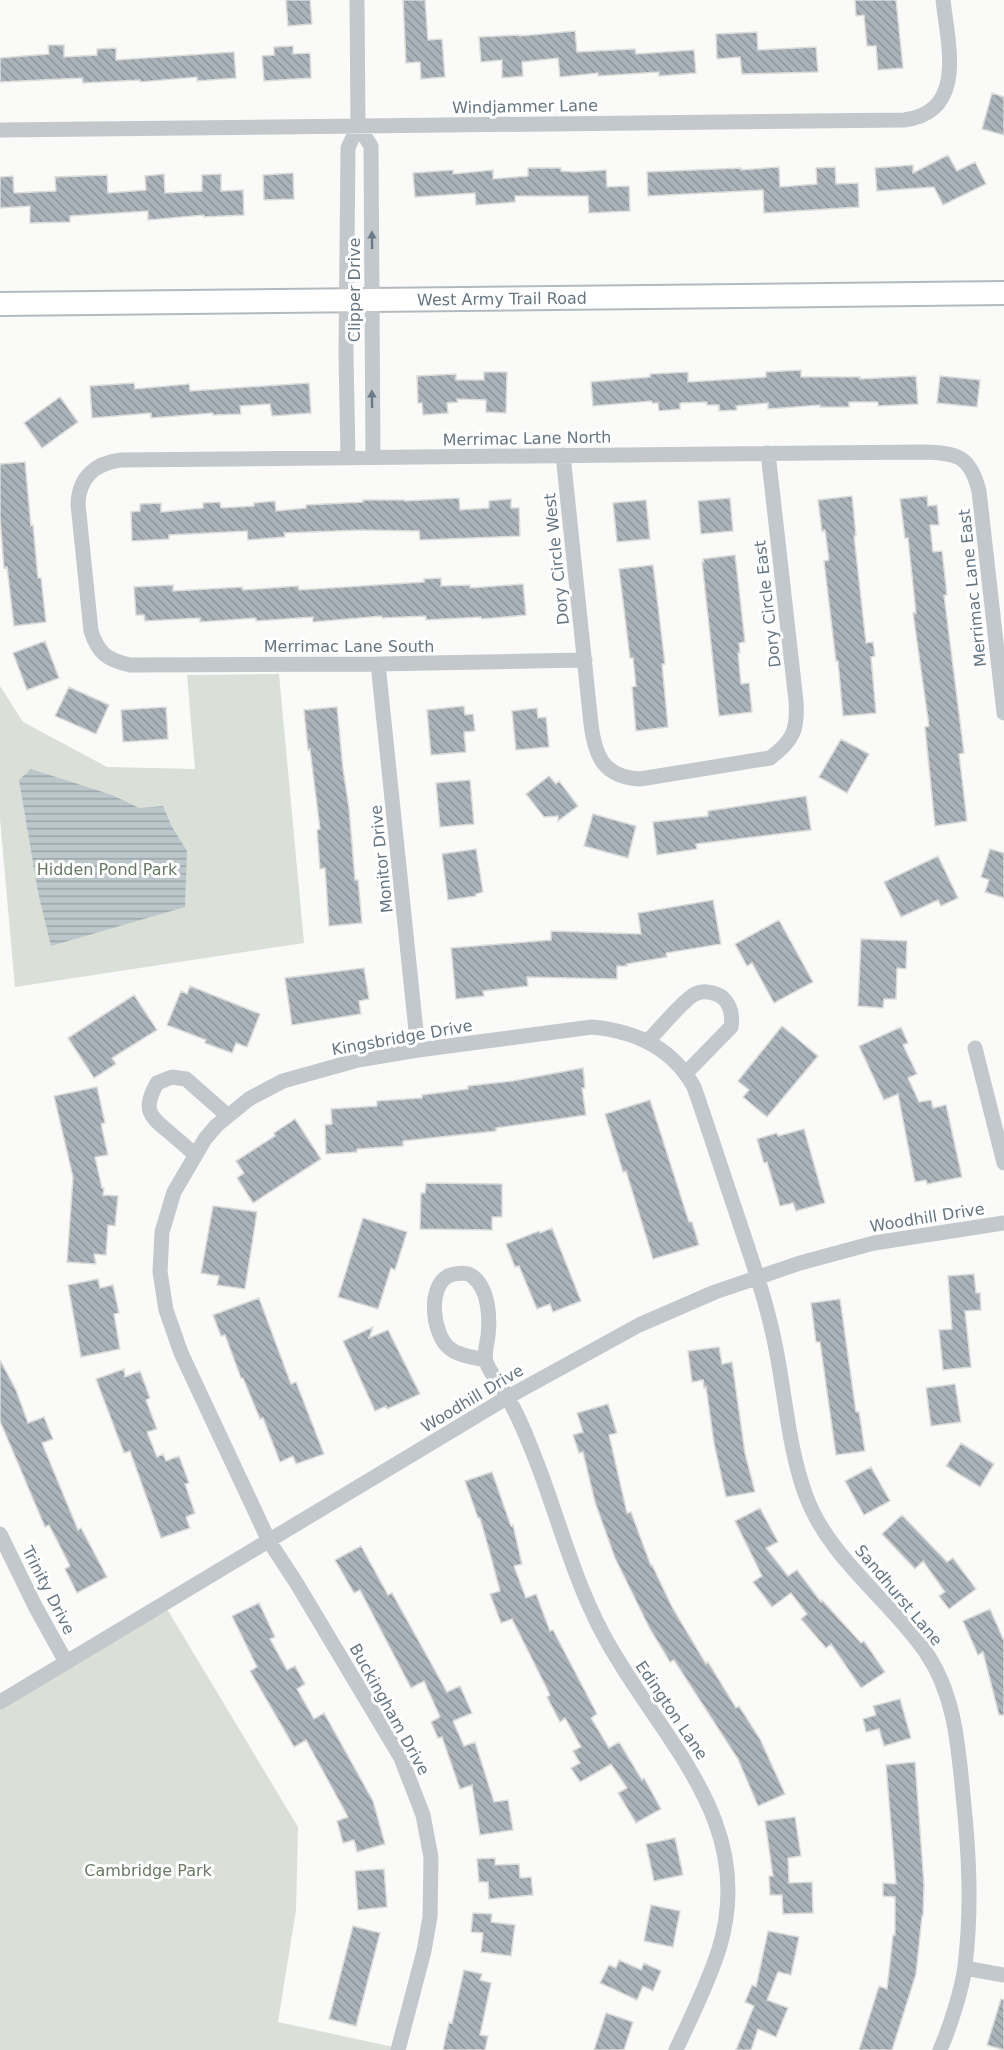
<svg xmlns="http://www.w3.org/2000/svg" width="1004" height="2050" font-family="'DejaVu Sans',sans-serif">
  <style>
    .park { fill: #dadfd7 }
    .water { fill: url(#water-rules) }
    .building { fill: url(#building-back-hatch); stroke: #dcdcda; stroke-width: 1.5 }
    .lines { fill: none; stroke-linecap: round; stroke-linejoin: round }
    .secondary-casing { stroke: #b3babf; stroke-width: 26 }
    .minor { stroke: #c3c8cc; stroke-width: 15 }
    .secondary { stroke: #fff; stroke-width: 22 }
    .oneway { fill: #6a7a87 }
    .labels { text-anchor: middle; stroke-width: 6; stroke-linejoin: round; paint-order: stroke }
    .street-label { font-size: 16px; fill: #657683; stroke: #fff }
    .park-label { font-size: 16px; fill: #687a64; stroke: #fff }
  </style>
  <defs>
    <pattern id="water-rules" width="6" height="5" patternUnits="userSpaceOnUse" patternTransform="scale(1.5)"><rect width="6" height="5" fill="#bbc7cb"/><path d="M0 2.5h6" fill="none" stroke="#9ca6aa"/></pattern>
    <pattern id="building-back-hatch" width="6" height="6" patternUnits="userSpaceOnUse" patternTransform="scale(1.5)"><rect width="6" height="6" fill="#aab3b9"/><path d="M-1 5l2 2M0 0l6 6M5-1l2 2" fill="none" stroke="#8e969c"/></pattern>
  </defs>
  <rect width="100%" height="100%" fill="#fafaf8"/>
  <path class="park" d="M279,674L304,943L15,987L0,819V686L23,722L107,767L195,769L187,675Z
    M164,1604L298,1827L296,1910L278,2022L398,2048V2050H0V1703Z"/>
  <path class="water" d="M31,769L112,795L139,808L163,806L172,827L187,851L185,907L51,946L38,892L19,780Z"/>
  <path class="building" d="M286,0H310L312,24L288,26Z
    M403,0H425L428,40L442,39L445,77L421,79L420,62L406,63Z
    M855,0H896L903,68L878,70L876,46H867L864,15L856,16Z
    M575,31L577,52L635,49L636,54L694,50L696,73L659,76V72L598,76V73L560,77L558,58L522,62L523,76L502,78V60L481,62L479,37L520,35V36Z
    M757,32L758,50L816,47L818,72L742,74L740,57L717,59L716,34Z
    M48,45H64V57L97,55V49L116,48V60L234,52L236,78L197,81V77L140,82V80L83,83L82,78L0,82V58L49,54Z
    M293,46V54L310,53L311,78L264,81L262,56L274,55V47Z
    M992,93L1004,97V135L982,129Z
    M948,155L957,171L975,162L986,184L943,205L934,187L877,191L875,168L913,165V173Z
    M779,167L780,187L817,184L816,168L835,167L836,184L858,183L859,207L764,213L763,190L648,196L647,172L741,168V170Z
    M528,168H561V171L575,172L606,170L607,187L629,186L630,211L589,213L588,196H515V202L476,205L475,193L415,197L413,173L453,170V174L493,170V179L528,176Z
    M293,173L294,199L264,200L263,175Z
    M164,174L165,193L202,191V175L221,174V191L243,190L244,215L204,217V215L148,220V211L70,216V222L30,223V206L0,208V177L13,176L14,193L56,191L55,177L107,175L108,193L146,190L145,176Z
    M801,370V377H860V379L916,376L918,404L878,406V402H849V407H820V405L768,409V403L736,406L737,410L719,411V405H707V402L680,403V409L659,411L658,403H652V401L593,406L591,382L650,377V374L688,372V382L766,377V372Z
    M484,372H507L506,413L486,412V400L457,399L458,402L447,403L448,413L423,415L422,403H418L417,376L456,374V380H484Z
    M940,376L980,380L977,407L937,403Z
    M134,383L135,389L189,384L190,391L309,383L311,413L272,416L270,404L240,406L241,414L213,415V413L151,418V413L92,418L90,386Z
    M60,397L78,422L42,448L24,423Z
    M25,462L31,526L33,525L38,578H41L46,622L14,626L7,567L4,568L0,517V464Z
    M852,496L856,536H854L866,643L873,642L875,656L871,657L876,713L843,716L838,661H836L824,561L829,560L825,530L822,531L818,500Z
    M927,496L928,506L937,505L939,525H930L933,552L942,551L947,595H944L964,753L959,754L967,821L935,826L925,727L929,726L913,613H916L908,538H905L900,499Z
    M459,498L460,510L489,508V501L511,499V508H519L520,536L420,540L419,531L362,530L284,533L285,537L248,540L247,531L169,535V539L132,541L131,512L140,511V504L161,503V512L203,508V503L220,502L221,508L254,506V503L275,501L276,511L306,508V505L363,502V500H404V501Z
    M730,498L733,531L701,534L698,501Z
    M646,500L650,539L617,542L613,503Z
    M735,555L745,642L739,643L740,653H738L741,684L749,683L752,712L719,716L702,562H704L703,559Z
    M653,565L665,664H662L668,727L636,731L632,687L636,686L633,658H630L619,569Z
    M441,578V586L470,585V588L523,584L526,615L482,619L481,617L426,620V616L382,618V616L313,622V617L256,621V618L200,622V618L145,621L144,615H136L134,587L173,585V591L242,587L243,590L298,586L299,590L424,582V579Z
    M45,641L59,678L27,690L13,653Z
    M69,687L109,705L96,734L55,716Z
    M464,706L465,715L473,714L475,731L464,732L466,752L431,755L427,710Z
    M166,707L168,739L123,742L121,710Z
    M337,707L343,769L349,808L355,880H358L362,923L329,926L325,868L320,869L317,830L320,829L310,749L308,750L304,710Z
    M537,708L538,718L546,717L549,747L516,750L512,711Z
    M841,739L869,754L847,793L819,777Z
    M549,776L556,784L559,781L578,806L558,821V816L544,817L526,794Z
    M470,780L474,824L440,827L436,783Z
    M806,796L811,830L696,844L697,849L657,855L653,822L708,816V811Z
    M593,814L636,826L628,858L584,846Z
    M476,849L483,892L476,894V896L448,900L442,854Z
    M990,849L1004,853V898L985,892L989,880L981,877Z
    M938,856L958,898L941,906L938,900L901,917L884,882Z
    M713,900L721,944L666,953L667,957L627,964V966H617V979L527,977L528,986L483,991L484,996L456,999L451,948L551,940V931L641,934L638,913Z
    M779,920L813,982L774,1003L752,963L747,966L735,944Z
    M861,939L907,941L906,969L897,968L896,999H884L883,1008L858,1006Z
    M364,968L369,999L359,1001L361,1014L292,1025L285,978Z
    M190,986L260,1014L247,1047L236,1043L232,1053L205,1043L206,1040L167,1025L181,991L187,994Z
    M134,995L157,1030L112,1058L116,1064L94,1078L68,1038Z
    M782,1026L818,1056L767,1117L743,1097L749,1090L738,1081Z
    M901,1027L908,1043L903,1045L917,1074L908,1078L919,1102L931,1100L933,1108L946,1105L962,1177L927,1184L926,1180L915,1182L898,1094L884,1100L859,1046Z
    M583,1068L585,1088H582L586,1115L496,1128V1131L403,1141V1146L357,1149V1152L326,1154L325,1125L332,1124L331,1109L377,1106V1101L422,1098V1095L468,1089V1086L513,1081Z
    M97,1087L105,1123L101,1124L108,1155L95,1157L102,1188H104L103,1195L118,1196L115,1226L108,1225L106,1255L94,1254L96,1264L67,1262L73,1177L54,1096Z
    M650,1100L689,1222H692L699,1245L653,1259L626,1171L623,1172L605,1114Z
    M295,1119L321,1159L253,1203L237,1178L244,1173L236,1161L275,1136L274,1133Z
    M804,1129L825,1203L796,1211L793,1203L780,1206L767,1162L764,1163L757,1139L777,1133L778,1136Z
    M426,1183L502,1184V1217H492V1230L420,1229L421,1193H425Z
    M213,1206L257,1212L245,1289L217,1285L219,1276L201,1273Z
    M363,1218L407,1232L395,1270L391,1268L378,1309L338,1297Z
    M552,1228L581,1301L553,1312L550,1304L537,1309L519,1266L515,1267L506,1244L539,1231L540,1233Z
    M974,1274L976,1293H980L981,1310L965,1311L971,1367L943,1370L939,1330L952,1329L948,1276Z
    M98,1279L100,1288L113,1285L119,1313L114,1314L120,1349L81,1357L68,1285Z
    M259,1298L291,1384L296,1382L324,1454L296,1464L293,1456L280,1462L263,1418L260,1419L243,1378H241L225,1335L221,1336L213,1315Z
    M840,1299L856,1412H859L865,1451L836,1455L820,1342H816L811,1303Z
    M373,1327L369,1338L388,1330L420,1394L387,1409L386,1406L375,1411L343,1341Z
    M719,1347L722,1364L732,1362L745,1453L755,1492L726,1497L714,1443L706,1387L704,1388L703,1380L692,1382L688,1351Z
    M0,1360L16,1390L28,1423L44,1417L53,1439L42,1443L78,1530L81,1528L107,1577L77,1593L65,1569L70,1566L49,1525L45,1527L0,1421Z
    M124,1369L125,1377L140,1371L150,1398L146,1400L157,1429L147,1432L157,1457L163,1454L166,1461L179,1456L189,1483L185,1484L195,1513L186,1517L190,1528L161,1538L130,1451L124,1453L96,1379Z
    M955,1384L961,1422L931,1426L926,1388Z
    M608,1404L617,1433L609,1435L627,1513L631,1512L651,1566L652,1565L672,1607L706,1664L708,1662L736,1708L739,1706L760,1739L785,1794L758,1806L738,1759L674,1660L670,1662L650,1629L615,1558L595,1502L583,1452L579,1453L573,1435L583,1432L577,1413Z
    M961,1443L994,1464L980,1487L946,1466Z
    M871,1467L890,1501L864,1515L845,1481Z
    M492,1472L511,1526L513,1525L522,1564L514,1566L526,1598L536,1594L550,1631L553,1630L597,1714L591,1718L609,1748L619,1742L642,1780L644,1778L661,1809L636,1823L618,1793L627,1788L611,1764L580,1782L571,1768L580,1763L573,1751L581,1747L565,1718L560,1722L547,1697L550,1695L512,1619L501,1623L490,1594L500,1591L491,1557L480,1518H478L465,1481Z
    M760,1508L778,1542L766,1548L788,1576L797,1570L821,1602L822,1600L861,1643L864,1641L885,1672L861,1688L831,1644L826,1648L801,1619L807,1614L791,1593L772,1607L753,1582L762,1576L735,1521Z
    M902,1515L947,1562L953,1558L976,1589L949,1609L939,1596L945,1592L923,1561L915,1569L882,1534Z
    M361,1546L388,1595L392,1593L447,1692L460,1686L472,1713L453,1721L464,1746L475,1742L494,1802L508,1800L513,1830L480,1835L472,1785L460,1789L442,1737L438,1738L431,1722L440,1717L424,1681L411,1688L360,1590L354,1593L335,1560Z
    M259,1603L275,1637L270,1639L287,1670L295,1666L305,1684L297,1689L314,1719L324,1713L373,1801L385,1844L357,1852L354,1840L343,1843L337,1821L348,1817L306,1740L294,1747L250,1671L257,1667L232,1616Z
    M990,1609L1004,1641V1715H999L983,1652L978,1655L963,1621Z
    M900,1699L911,1738L884,1746L879,1729L866,1732L863,1719L876,1715L873,1706Z
    M915,1762L924,1885L923,1916H922L916,1974L892,2050H859L879,1986L887,1989L893,1935H895V1897L883,1896V1883L896,1884L886,1765Z
    M795,1817L801,1856L788,1858L789,1883L812,1882L813,1913L783,1914L782,1895H770L769,1876H773L765,1821Z
    M675,1838L683,1875L654,1881L646,1844Z
    M495,1858V1865L519,1864L520,1878L531,1877L533,1895L489,1899L488,1882H479L477,1859Z
    M384,1869L387,1907L358,1910L355,1871Z
    M651,1905L680,1911L673,1947L644,1941Z
    M473,1913L492,1914L491,1922L515,1925L511,1956L481,1952L483,1933L471,1932Z
    M353,1926L380,1933L356,2026L329,2019Z
    M768,1931L799,1937L791,1975L778,1972L767,2000L788,2008L776,2037L758,2029L751,2050H736L754,2006L745,2002L752,1985L756,1987Z
    M619,1960L641,1970L644,1963L661,1971L653,1991L643,1986L637,2000L600,1983L609,1965L616,1968Z
    M464,1970L482,1974L480,1980L491,1983L480,2035L488,2036L485,2050H443L449,2022L452,2023Z
    M1001,1999L1004,2000V2050L987,2045Z
    M606,2013L633,2022L624,2050H594Z"/>
  <g class="lines">
    <defs>
      <g id="secondary">
        <path id="s1" d="M0,304L1004,293"/>
      </g>
    </defs>
    <use href="#secondary" class="secondary-casing"/>
    <path class="minor" d="M358,126L371,146L373,457
      M0,130L904,120C967,112 948,45 943,0
      M563,455L591,724C595,757 604,777 640,779L770,758C793,741 798,730 796,701L768,453
      M348,457L346,355L348,148L358,126L357,0
      M585,660L378,664L130,665C107,660 98,653 91,631L78,504C79,477 95,463 121,460L922,452C957,453 970,455 979,491L1004,713
      M378,664L418,1050
      M648,1041C660,1029 682,1001 695,994C703,990 714,992 722,997C731,1005 733,1015 731,1027L686,1073
      M975,1048L1004,1163
      M195,1155C187,1147 178,1140 169,1132C148,1115 143,1109 157,1083L172,1077L186,1079L228,1116
      M485,1360C473,1357 458,1356 448,1347C433,1333 427,1288 448,1276C454,1273 467,1272 472,1276C489,1288 490,1318 488,1336C487,1343 484,1354 486,1361C488,1371 501,1385 506,1395C519,1416 528,1440 537,1463C559,1520 574,1580 603,1634C658,1738 759,1819 719,1949C708,1984 691,2017 676,2050
      M0,1534L35,1606L66,1662
      M0,1702L508,1397L639,1325L715,1292L800,1263L874,1243L1004,1223
      M965,1968L1004,1975
      M398,2050L424,1951L430,1917L431,1857L423,1815L401,1758L297,1584L269,1541L181,1353L166,1310L160,1272L162,1232L174,1192L205,1139L217,1125L249,1099L283,1081L358,1060L418,1050L592,1027C635,1031 672,1047 694,1087C708,1127 721,1168 735,1209C747,1246 760,1281 769,1318C785,1377 785,1439 806,1496C829,1558 888,1598 925,1651C955,1694 958,1745 963,1795C969,1852 972,1908 965,1966C962,1990 950,2027 940,2050"/>
    <use href="#secondary" class="secondary"/>
  </g>
  <defs><path id="oneway-solid" d="M-6-.8H1V-3.2L6.5 0L1 3.2V.8H-6Z" transform="scale(1.5)"/></defs>
  <g class="oneway">
    <use href="#oneway-solid" transform="translate(372 240) rotate(-91)"/>
    <use href="#oneway-solid" transform="translate(372 399) rotate(-91)"/>
  </g>
  <g class="labels">
    <g class="street-label">
      <text transform="translate(525 106) rotate(-1)" y="6">Windjammer Lane</text>
      <text transform="translate(354 290) rotate(-90)" y="6">Clipper Drive</text>
      <text dy="6" stroke="none"><textPath href="#s1" startOffset="502">West Army Trail Road</textPath></text>
      <text transform="translate(527 438) rotate(-1)" y="6">Merrimac Lane North</text>
      <text transform="translate(556 559) rotate(-96)" y="6">Dory Circle West</text>
      <text transform="translate(972 588) rotate(-96)" y="6">Merrimac Lane East</text>
      <text transform="translate(767 604) rotate(-97)" y="6">Dory Circle East</text>
      <text x="349" y="652">Merrimac Lane South</text>
      <text transform="translate(381 859) rotate(-96)" y="6">Monitor Drive</text>
      <text transform="translate(402 1037) rotate(-10)" y="6">Kingsbridge Drive</text>
      <text transform="translate(927 1217) rotate(-9)" y="6">Woodhill Drive</text>
      <text transform="translate(472 1398) rotate(-31)" y="6">Woodhill Drive</text>
      <text transform="translate(49 1590) rotate(63)" y="6">Trinity Drive</text>
      <text transform="translate(899 1595) rotate(50)" y="6">Sandhurst Lane</text>
      <text transform="translate(390 1709) rotate(61)" y="6">Buckingham Drive</text>
      <text transform="translate(672 1710) rotate(56)" y="6">Edington Lane</text>
    </g>
    <g class="park-label">
      <text x="107" y="875">Hidden Pond Park</text>
      <text x="148" y="1876">Cambridge Park</text>
    </g>
  </g>
</svg>
